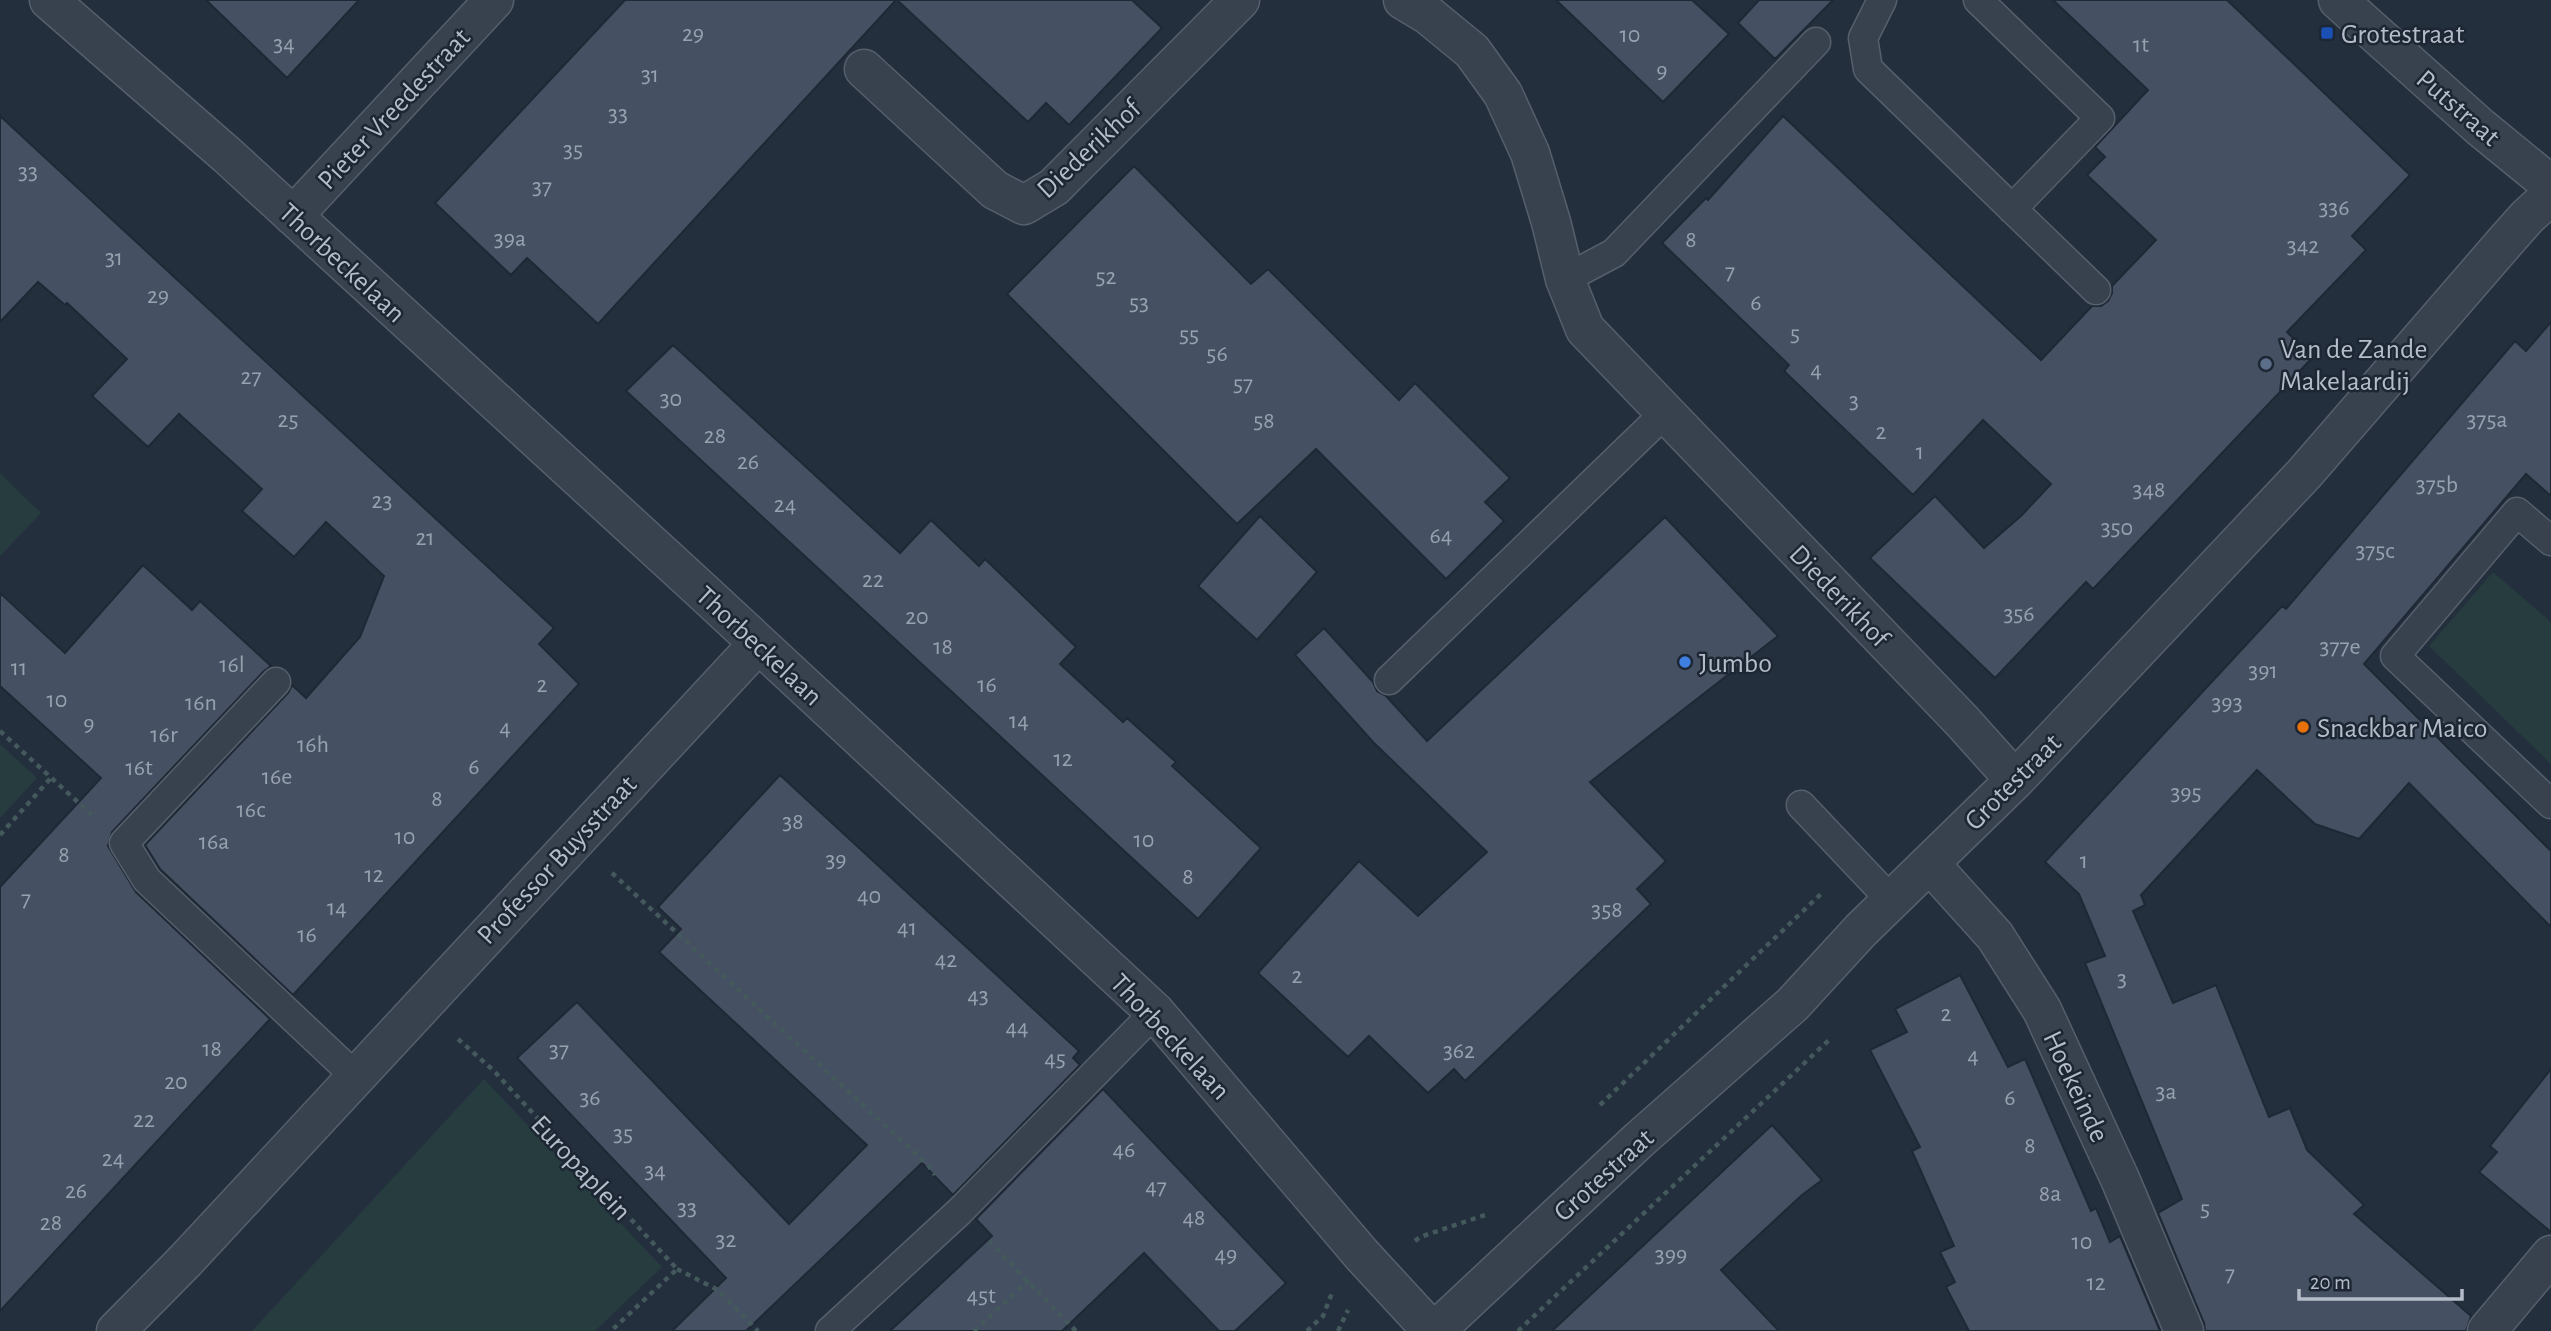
<svg xmlns="http://www.w3.org/2000/svg" width="2551" height="1331" font-family="'Alegreya Sans',sans-serif">
  <style>
    .green { fill: #263c3f }
    .building { fill: #455162; stroke: #1f2835; stroke-width: 2 }
    .lines { fill: none; stroke-linecap: round; stroke-linejoin: round }
    .lane-casing { stroke: #565f6c; stroke-width: 31 }
    .street-casing { stroke: #565f6c; stroke-width: 41 }
    .path { stroke: #44595c; stroke-width: 4.5; stroke-dasharray: 5 5; stroke-linecap: butt }
    .lane { stroke: #38414e; stroke-width: 28 }
    .street { stroke: #38414e; stroke-width: 38 }
    .transit-dot { fill: #1a4fb4; stroke: #1d2633; stroke-width: 2.5 }
    .service-dot { fill: #5c6f8a; stroke: #1d2633; stroke-width: 2.5 }
    .shop-dot { fill: #3f7fe0; stroke: #1d2633; stroke-width: 2.5 }
    .food-dot { fill: #e8710a; stroke: #1d2633; stroke-width: 2.5 }
    .labels { text-anchor: middle; stroke-width: 5; stroke-linejoin: round; paint-order: stroke }
    .number-label { font-size: 24px; fill: #98a1af }
    .poi-label { font-size: 28px; fill: #b4bcc9; stroke: #1d2633; text-anchor: start }
    .street-label { font-size: 28px; fill: #b4bcc9; stroke: #1d2633 }
  </style>
  <rect width="100%" height="100%" fill="#242f3e"/>
  <path class="green" d="M0,473L41,513L0,556Z
    M2493,572L2551,622V764L2429,646Z
    M0,744L37,778L0,818Z
    M484,1079L662,1267L595,1331H252Z"/>
  <path class="building" d="M206,0H359L287,78Z
    M625,0H896L598,324L527,258L511,275L435,203Z
    M897,0H1132L1162,28L1069,125L1046,103L1028,122Z
    M1556,0H1692L1729,34L1663,102Z
    M1759,0H1833L1775,59L1738,23Z
    M2053,0H2227L2410,175L2352,236L2366,250L2287,332L2313,357L2093,589L2086,582L1995,678L1870,558L1935,496L1984,548L2021,516L2051,484L1983,420L1913,495L1784,371L1789,365L1662,243L1706,198L1708,200L1783,116L2041,360L2092,306H2101L2108,301L2112,293V286L2156,240L2087,175L2105,157L2095,147L2148,90Z
    M0,116L554,628L539,644L579,684L293,995L160,869L145,845L288,693L292,685L306,698L360,637L384,576L326,522L294,557L242,511L262,489L179,414L148,447L92,396L127,359L67,303L65,305L38,282L0,322Z
    M1134,166L1251,284L1268,269L1399,400L1415,383L1510,478L1485,502L1504,521L1446,579L1316,449L1237,524L1007,294Z
    M2551,322V496L2526,474L2364,664L2551,851V927L2409,783L2359,839L2315,824L2257,770L2141,895L2145,905L2133,911L2173,1003L2216,985L2269,1117L2290,1108L2307,1150L2364,1205L2354,1214L2471,1316L2466,1331H2205L2204,1323L2158,1213L2182,1199L2085,963L2105,956L2079,894L2045,862L2282,606L2286,609L2515,341L2526,351Z
    M673,345L900,553L931,520L979,566L985,559L1076,647L1060,664L1123,722L1127,718L1176,762L1172,766L1261,848L1198,919L626,391Z
    M1260,516L1317,572L1257,640L1198,586Z
    M1665,517L1778,636L1590,782L1666,861L1637,889L1651,904L1465,1081L1454,1069L1428,1093L1369,1036L1348,1057L1258,973L1359,861L1418,916L1487,852L1373,742L1295,655L1324,628L1373,682L1377,691L1386,696L1427,741Z
    M143,565L192,610L200,601L271,666L264,671L112,832L108,846L136,892L270,1019L0,1311V887L101,778L0,686V593L65,653Z
    M780,775L1079,1051L1073,1058L1080,1065L953,1195L922,1163L746,1331H672L726,1278L517,1058L577,1002L789,1224L867,1145L659,952L681,929L658,907Z
    M1960,975L2008,1067L2025,1059L2091,1211L2096,1208L2110,1242L2120,1236L2160,1331H1969L1946,1287L1955,1282L1940,1252L1954,1246L1912,1151L1920,1147L1870,1050L1907,1032L1895,1009Z
    M2551,1069V1232L2479,1172L2497,1152L2490,1146Z
    M1103,1089L1286,1283L1235,1331H1219L1144,1253L1062,1331H890L992,1236L976,1219Z
    M1772,1125L1822,1180L1802,1195L1721,1270L1779,1331H1552Z"/>
  <g class="lines">
    <defs>
      <path id="lane" d="M1882,0L1863,38L1868,69L2096,290
        M1978,0L2100,118L2012,209
        M1565,279L1614,253L1816,42
        M2551,541L2517,512L2395,656L2551,804
        M1389,680L1665,413
        M276,682L124,843L147,880L355,1076
        M1801,805L1891,900
        M830,1331L959,1212L1155,1012"/>
      <path id="street" d="M49,0L227,155L701,590L1155,1012L1362,1255L1432,1331
        M1403,0L1428,15L1472,51L1503,94L1530,153L1551,222L1565,279L1585,329L1962,721L2015,780
        M2338,0L2480,127L2551,185
        M864,69L995,190L1024,205L1054,187L1240,0
        M293,216L494,0
        M1930,864L1995,936L2042,1010L2120,1179L2184,1331
        M116,1331L186,1260L758,644
        M1435,1331L1639,1140L1793,1004L1861,930L2015,780L2304,474L2504,243L2527,217L2551,195
        M2487,1331L2551,1255"/>
    </defs>
    <use href="#lane" class="lane-casing"/>
    <use href="#street" class="street-casing"/>
    <path class="path" d="M0,731L92,815
      M0,835L50,779
      M612,873L928,1165L935,1175
      M458,1039L493,1070L677,1269L611,1331
      M1600,1105L1824,891
      M989,1241L1076,1331
      M1415,1241L1420,1237L1485,1215
      M677,1269L718,1290L758,1331
      M974,1331L1029,1280
      M1307,1331L1323,1316L1332,1293
      M1338,1331L1348,1310
      M1518,1331L1829,1040"/>
    <use href="#lane" class="lane"/>
    <use href="#street" class="street"/>
  </g>
  <rect class="transit-dot" x="2320" y="26" width="14" height="14" rx="3.5"/>
  <circle class="service-dot" cx="2266" cy="364" r="7"/>
  <circle class="shop-dot" cx="1685" cy="662" r="7"/>
  <circle class="food-dot" cx="2303" cy="727" r="7"/>
  <g class="labels">
    <g class="number-label">
      <text x="693" y="41">29</text>
      <text x="1630" y="42">10</text>
      <text x="284" y="51">34</text>
      <text x="2141" y="52">1t</text>
      <text x="1662" y="78">9</text>
      <text x="650" y="82">31</text>
      <text x="618" y="121">33</text>
      <text x="573" y="157">35</text>
      <text x="28" y="179">33</text>
      <text x="542" y="194">37</text>
      <text x="2334" y="215">336</text>
      <text x="510" y="246">39a</text>
      <text x="1691" y="247">8</text>
      <text x="2303" y="253">342</text>
      <text x="114" y="265">31</text>
      <text x="1730" y="279">7</text>
      <text x="1106" y="284">52</text>
      <text x="158" y="303">29</text>
      <text x="1139" y="310">53</text>
      <text x="1756" y="310">6</text>
      <text x="1795" y="341">5</text>
      <text x="1189" y="342">55</text>
      <text x="1217" y="361">56</text>
      <text x="1816" y="377">4</text>
      <text x="251" y="384">27</text>
      <text x="1243" y="391">57</text>
      <text x="671" y="406">30</text>
      <text x="1854" y="408">3</text>
      <text x="288" y="427">25</text>
      <text x="2487" y="427">375a</text>
      <text x="1264" y="428">58</text>
      <text x="1881" y="439">2</text>
      <text x="715" y="443">28</text>
      <text x="1920" y="459">1</text>
      <text x="748" y="469">26</text>
      <text x="2437" y="492">375b</text>
      <text x="2149" y="497">348</text>
      <text x="382" y="508">23</text>
      <text x="785" y="512">24</text>
      <text x="2117" y="535">350</text>
      <text x="1441" y="543">64</text>
      <text x="425" y="545">21</text>
      <text x="2375" y="558">375c</text>
      <text x="873" y="587">22</text>
      <text x="2019" y="621">356</text>
      <text x="917" y="624">20</text>
      <text x="943" y="654">18</text>
      <text x="2340" y="654">377e</text>
      <text x="232" y="672">16l</text>
      <text x="19" y="675">11</text>
      <text x="2263" y="678">391</text>
      <text x="542" y="692">2</text>
      <text x="987" y="692">16</text>
      <text x="57" y="707">10</text>
      <text x="201" y="710">16n</text>
      <text x="2227" y="710">393</text>
      <text x="1019" y="728">14</text>
      <text x="89" y="731">9</text>
      <text x="505" y="735">4</text>
      <text x="164" y="742">16r</text>
      <text x="313" y="752">16h</text>
      <text x="1063" y="766">12</text>
      <text x="474" y="774">6</text>
      <text x="139" y="775">16t</text>
      <text x="277" y="784">16e</text>
      <text x="2186" y="800">395</text>
      <text x="437" y="806">8</text>
      <text x="251" y="817">16c</text>
      <text x="793" y="829">38</text>
      <text x="405" y="844">10</text>
      <text x="1144" y="847">10</text>
      <text x="214" y="849">16a</text>
      <text x="64" y="862">8</text>
      <text x="836" y="867">39</text>
      <text x="2084" y="868">1</text>
      <text x="374" y="882">12</text>
      <text x="1188" y="884">8</text>
      <text x="869" y="903">40</text>
      <text x="26" y="906">7</text>
      <text x="337" y="915">14</text>
      <text x="1607" y="917">358</text>
      <text x="907" y="935">41</text>
      <text x="307" y="942">16</text>
      <text x="946" y="967">42</text>
      <text x="1297" y="983">2</text>
      <text x="2122" y="986">3</text>
      <text x="978" y="1003">43</text>
      <text x="1946" y="1021">2</text>
      <text x="1017" y="1035">44</text>
      <text x="212" y="1056">18</text>
      <text x="559" y="1057">37</text>
      <text x="1459" y="1058">362</text>
      <text x="1973" y="1063">4</text>
      <text x="1055" y="1066">45</text>
      <text x="176" y="1089">20</text>
      <text x="2166" y="1099">3a</text>
      <text x="590" y="1105">36</text>
      <text x="2010" y="1105">6</text>
      <text x="144" y="1127">22</text>
      <text x="623" y="1141">35</text>
      <text x="2030" y="1153">8</text>
      <text x="1124" y="1157">46</text>
      <text x="113" y="1166">24</text>
      <text x="655" y="1178">34</text>
      <text x="1156" y="1194">47</text>
      <text x="76" y="1198">26</text>
      <text x="2050" y="1201">8a</text>
      <text x="687" y="1215">33</text>
      <text x="2205" y="1216">5</text>
      <text x="1194" y="1225">48</text>
      <text x="51" y="1230">28</text>
      <text x="726" y="1247">32</text>
      <text x="2082" y="1249">10</text>
      <text x="1226" y="1262">49</text>
      <text x="1671" y="1262">399</text>
      <text x="2230" y="1281">7</text>
      <text x="2096" y="1290">12</text>
      <text x="981" y="1303">45t</text>
    </g>
    <g class="poi-label">
      <text x="2341" y="43">Grotestraat</text>
      <text x="2280" y="358">Van de Zande<tspan x="2280" dy="32">Makelaardij</tspan></text>
      <text x="1699" y="672">Jumbo</text>
      <text x="2317" y="737">Snackbar Maico</text>
    </g>
    <g class="street-label">
      <text transform="translate(2459 107) rotate(41)" y="10">Putstraat</text>
      <text transform="translate(393 108) rotate(-47)" y="10">Pieter Vreedestraat</text>
      <text transform="translate(1088 148) rotate(-43)" y="10">Diederikhof</text>
      <text transform="translate(343 262) rotate(43)" y="10">Thorbeckelaan</text>
      <text transform="translate(1840 595) rotate(46)" y="10">Diederikhof</text>
      <text transform="translate(760 645) rotate(43)" y="10">Thorbeckelaan</text>
      <text transform="translate(2012 781) rotate(-45)" y="10">Grotestraat</text>
      <text transform="translate(556 859) rotate(-47)" y="10">Professor Buysstraat</text>
      <text transform="translate(1171 1036) rotate(47)" y="10">Thorbeckelaan</text>
      <text transform="translate(2077 1086) rotate(65)" y="10">Hoekeinde</text>
      <text transform="translate(582 1167) rotate(47)" y="10">Europaplein</text>
      <text transform="translate(1603 1174) rotate(-42)" y="10">Grotestraat</text>
    </g>
  </g>
  <path d="M2299 1289v10h163v-10" fill="none" stroke="#b4bcc9" stroke-width="3.5"/>
  <text x="2310" y="1289" font-size="21" fill="#b4bcc9" stroke="#1d2633" stroke-width="5" paint-order="stroke">20 m</text>
</svg>
